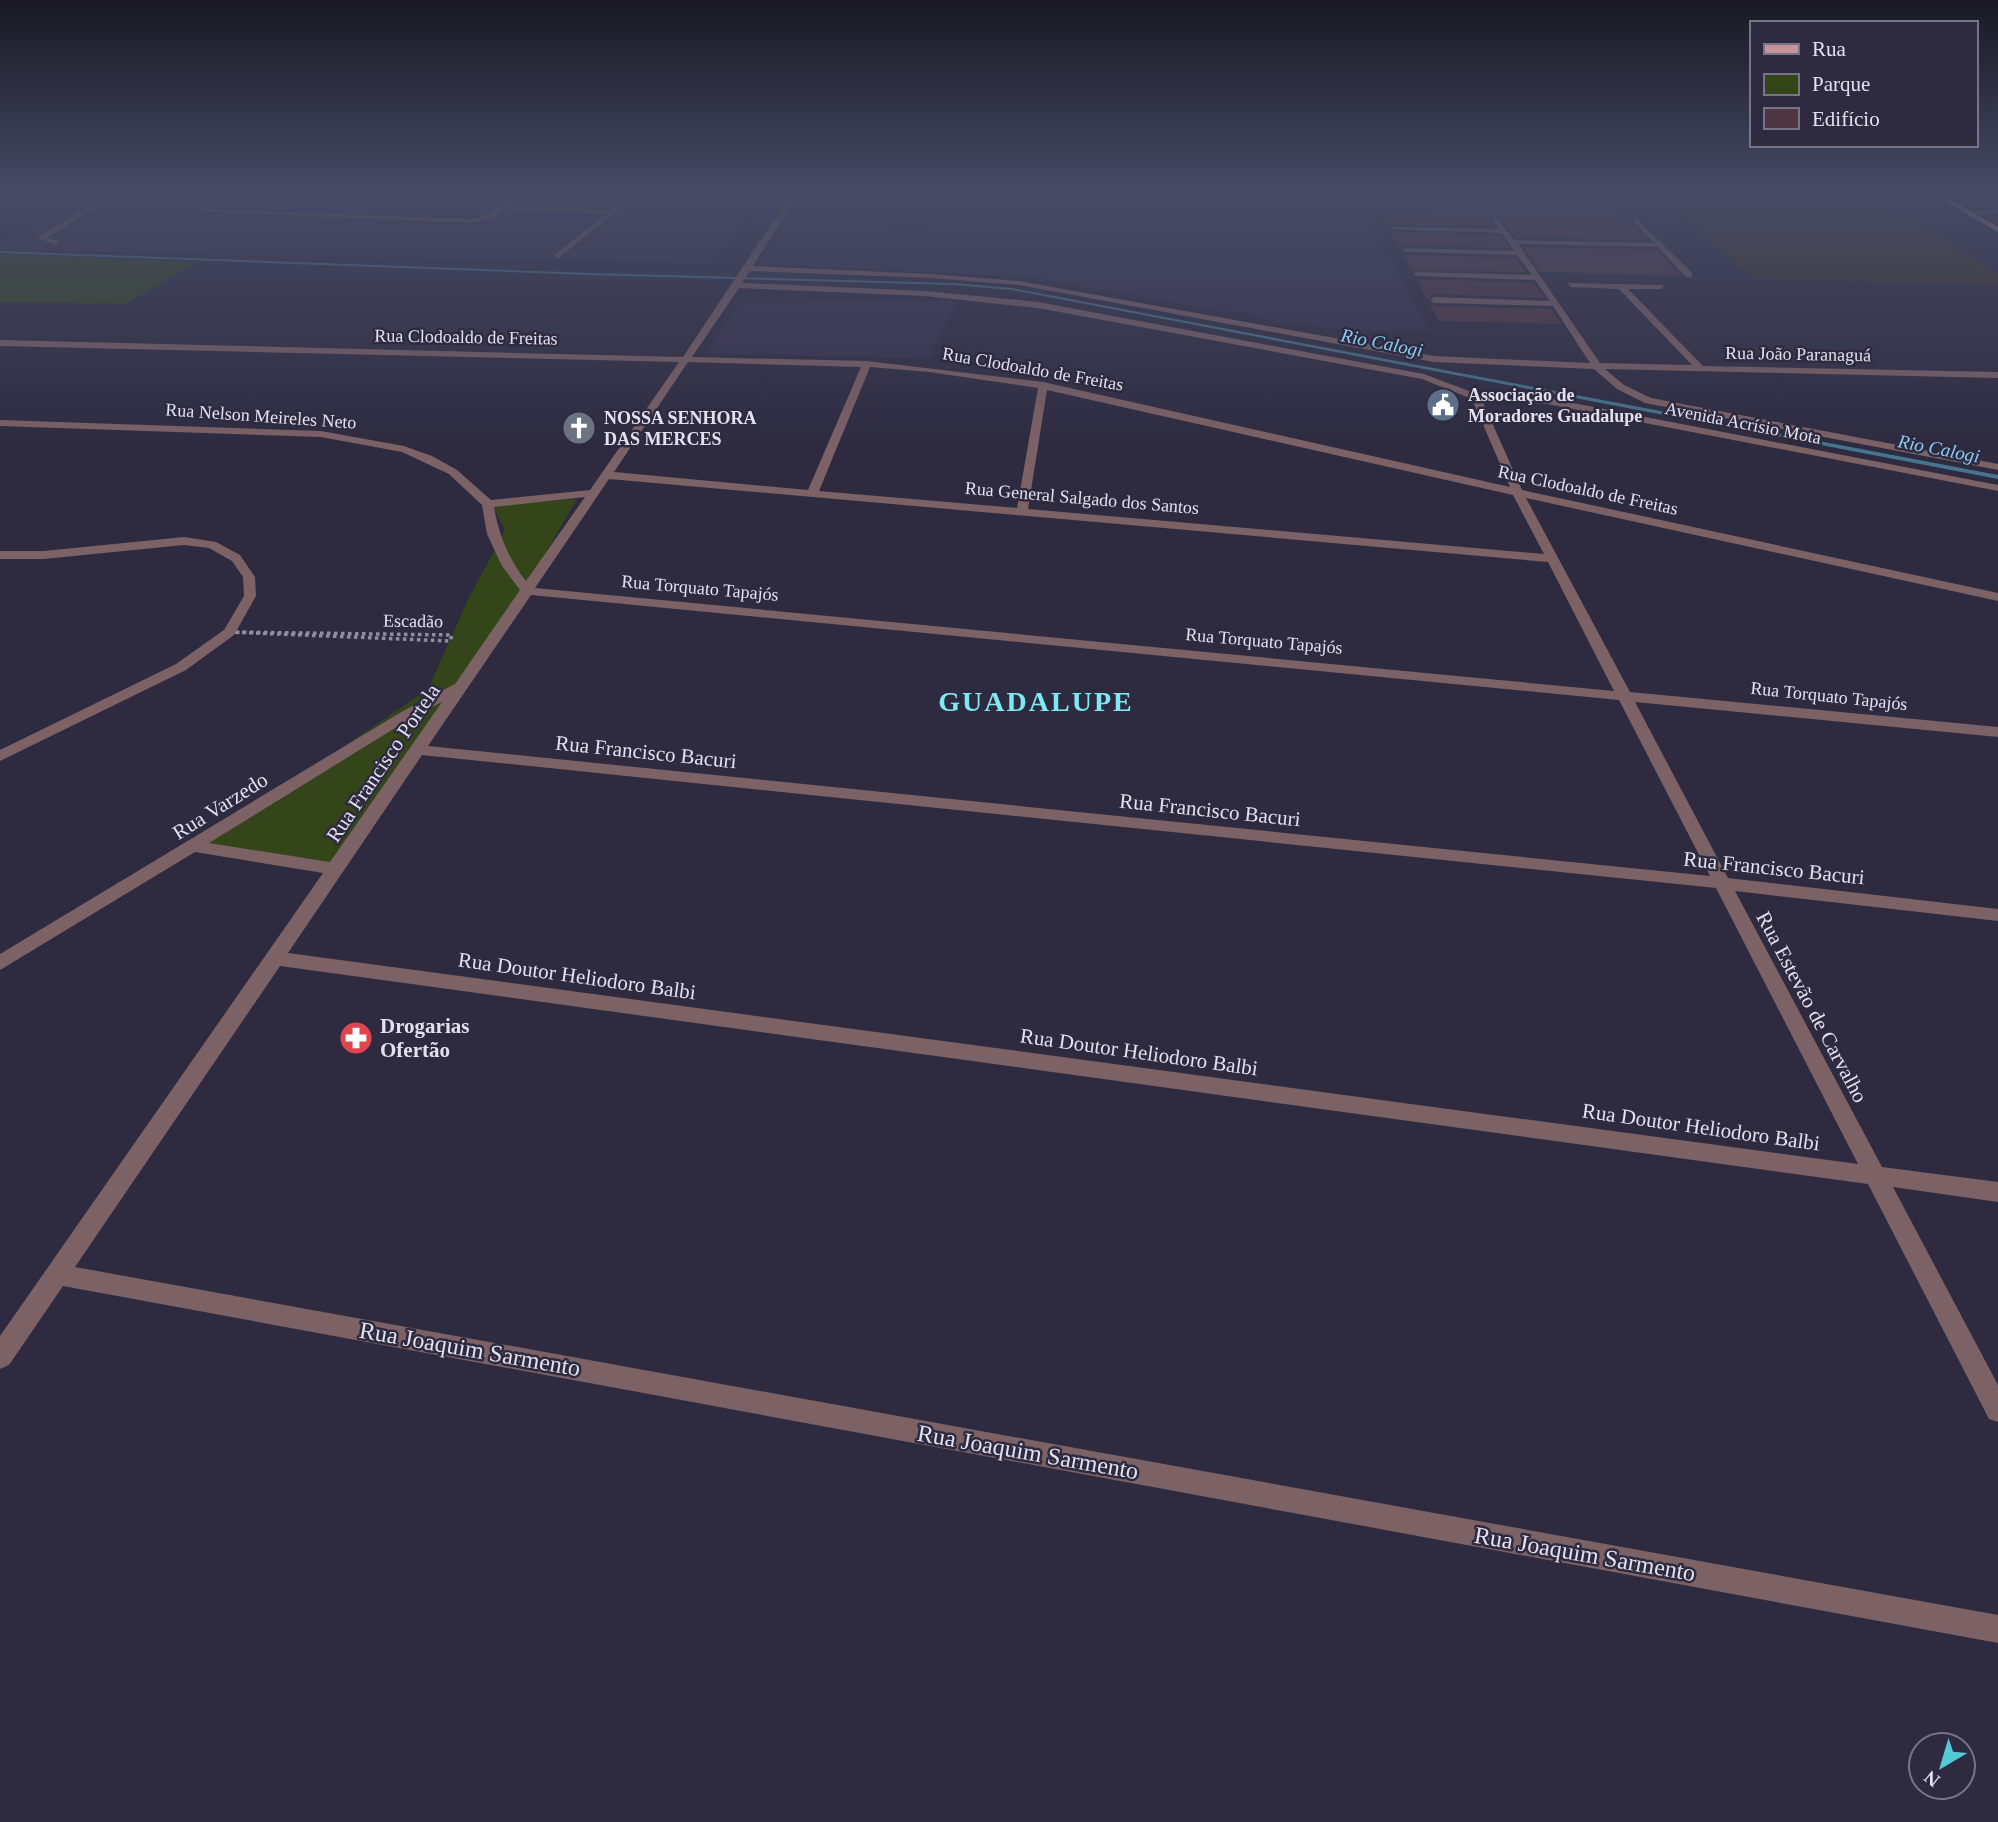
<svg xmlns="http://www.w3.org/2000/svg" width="1998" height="1822" font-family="'Times New Roman',serif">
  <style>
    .commercial { fill: #3e3424 }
    .built { fill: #37314d }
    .green { fill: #334519 }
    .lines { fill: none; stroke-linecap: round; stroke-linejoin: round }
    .stream { fill: #46748e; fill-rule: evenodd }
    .building { fill: #4e3743 }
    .path { stroke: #8f8d9e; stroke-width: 3.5; stroke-dasharray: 3.5 3.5; stroke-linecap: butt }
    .minor { fill: #7c6165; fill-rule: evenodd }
    .major { fill: #c8929b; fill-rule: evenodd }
    .labels { text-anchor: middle; stroke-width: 5; stroke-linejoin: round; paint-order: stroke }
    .far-street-label { font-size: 18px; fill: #e3e1ef; stroke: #2e2b40 }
    .far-poi-label { font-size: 18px; font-weight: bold; fill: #e3e1ef; stroke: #2e2b40; text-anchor: start }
    .far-water-label { font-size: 19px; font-style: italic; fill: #8accf3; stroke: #2e2b40 }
    .street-label { font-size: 21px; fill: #e3e1ef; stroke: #2e2b40 }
    .poi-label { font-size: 21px; font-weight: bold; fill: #e3e1ef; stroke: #2e2b40; text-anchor: start }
    .near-street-label { font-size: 24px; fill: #e3e1ef; stroke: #2e2b40 }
    .district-label { font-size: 28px; font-weight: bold; letter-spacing: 2px; fill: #7de9f3; stroke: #2e2b40 }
  </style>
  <rect width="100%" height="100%" fill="#2e2b40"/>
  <path class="commercial" d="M1655,191H1867L1998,275V285L1751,278Z"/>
  <path class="built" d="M102,191H770L712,263L0,250V243Z
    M809,191H1351L1431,332L1366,331L1272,322L1242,312L1219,311L1029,277L759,264L786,222L930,229L940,211L796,206Z
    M957,301L929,359L706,353L740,302Z"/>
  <path class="green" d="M0,254L197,262L126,304L0,302Z
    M577,499L524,590L338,864L201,845L428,689L467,602L505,530L493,506Z"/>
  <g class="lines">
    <path class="stream" d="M0,251L588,273L953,283L1012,288L1998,475V479L1012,290L953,285L588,275L0,253Z"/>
  </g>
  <path class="building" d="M1419,191H1596L1603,199L1419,192Z
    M1425,202L1611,206L1647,240L1515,237L1496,213L1488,217L1494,226L1394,224L1388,227L1381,215L1434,216Z
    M1391,232L1501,236L1509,248L1406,245L1400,248Z
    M1523,247L1657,250L1681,276L1541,272Z
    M1403,254L1516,258L1526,272L1413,271Z
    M1417,279L1533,283L1545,298L1434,294L1427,300L1434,306L1551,309L1562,324L1439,321L1417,281H1419Z"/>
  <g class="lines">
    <path class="path" d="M229,632L452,635L450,641Z"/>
    <path class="minor" d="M113,191H121L47,238L58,241V245L37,238Z
      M519,191H527L509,205L611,210L634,191H642L557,259L554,255L606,214L504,209L493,218L472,223L195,211L199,209L472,219L487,214Z
      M793,191H800L797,196L850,191L794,201L753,266L931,274L1019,281L1434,356L1590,363L1553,306L1434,303L1430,300L1434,297L1550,301L1535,280L1417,276L1413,274L1417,272L1532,275L1517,255L1406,252L1402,250L1406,248L1514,251L1502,233L1390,229L1394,227L1499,229L1491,218L1495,216L1514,240L1654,243L1633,221L1637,219L1692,273V277H1686L1658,247L1518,244L1600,363L1692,365L1619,289L1571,287L1568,283L1664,285L1661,289H1628L1703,366L1998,372V378L1605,369L1624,385L1651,398L1998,464V470L1645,403L1617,389L1594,369L1434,362L1019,285L931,278L750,271L742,283L925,291L1038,302L1424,374L1477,394L1547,398L1998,485V491L1547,404L1482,400L1522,490L1998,593V601L1526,498L1630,692L1998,727V737L1635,702L1728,878L1998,909V921L1735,891L1882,1167L1998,1182V1202L1893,1187L1998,1385V1422L1989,1419L1868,1184L280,966L75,1267L1998,1615V1643L63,1286L9,1365L0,1369V1336L323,873L195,852L0,970V954L403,711L455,684L520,590L502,566L487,534L482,505L449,474L402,452L321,437L0,426V420L321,431L404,446L432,456L457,470L491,500L590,490L679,362L0,346V340L683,357ZM739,288L925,296L1038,308L1422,379L1472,399L1510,487L1043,382L867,361L692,357ZM688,362L861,367L808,490L614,472ZM870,367L929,372L1038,388L1017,508L819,491ZM1047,390L1513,495L1544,554L1028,509ZM609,479L1548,562L1614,691L535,588ZM585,497L526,581C508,558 499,535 494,507ZM531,595L1619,700L1710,876L428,746ZM442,702L330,862L209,843L413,717ZM422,755L1716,888L1858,1164L288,953Z
      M1404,191L1419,195L1628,202L1624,204L1419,199L1407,196Z
      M1878,191H1886L1891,196L1886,197Z
      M1998,209V213L1969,215L1965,213Z
      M184,537L216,542L240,555L255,577L256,596L234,635L186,670L0,761V750L176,664L224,630L244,596L243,577L232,561L209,548L184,545L44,559H0V551H44Z"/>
    <path class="major" d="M1927,191H1936L1998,227V232Z"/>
  </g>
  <linearGradient id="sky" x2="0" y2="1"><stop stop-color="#191823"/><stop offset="0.43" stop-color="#464a64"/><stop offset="1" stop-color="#464a64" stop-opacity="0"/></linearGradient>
  <rect width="1998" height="446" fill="url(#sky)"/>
  <defs>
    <symbol id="civic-disc" viewBox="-11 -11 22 22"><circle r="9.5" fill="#5c6f8a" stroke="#2e2b40"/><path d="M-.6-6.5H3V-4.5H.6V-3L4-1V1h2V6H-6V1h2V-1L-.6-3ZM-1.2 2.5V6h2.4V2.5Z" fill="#fff"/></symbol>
    <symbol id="church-disc" viewBox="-11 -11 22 22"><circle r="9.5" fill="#6b7280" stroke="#2e2b40"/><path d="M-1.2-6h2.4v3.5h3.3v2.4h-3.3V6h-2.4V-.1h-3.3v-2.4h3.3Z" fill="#fff"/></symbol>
    <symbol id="pharmacy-disc" viewBox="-11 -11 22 22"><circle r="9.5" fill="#e0444e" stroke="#2e2b40"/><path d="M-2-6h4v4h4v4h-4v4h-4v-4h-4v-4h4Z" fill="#fff"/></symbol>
  </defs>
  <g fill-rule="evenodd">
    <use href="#civic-disc" x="1424" y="386" width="38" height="38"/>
    <use href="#church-disc" x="560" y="409" width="38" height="38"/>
    <use href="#pharmacy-disc" x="337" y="1019" width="38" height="38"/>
  </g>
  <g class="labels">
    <g class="far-street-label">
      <text transform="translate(466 337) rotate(1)" y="6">Rua Clodoaldo de Freitas</text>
      <text transform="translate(1798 354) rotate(1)" y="6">Rua João Paranaguá</text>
      <text transform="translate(1033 369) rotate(10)" y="6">Rua Clodoaldo de Freitas</text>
      <text transform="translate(261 416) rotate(4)" y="6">Rua Nelson Meireles Neto</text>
      <text transform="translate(1743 423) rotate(11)" y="6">Avenida Acrísio Mota</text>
      <text transform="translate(1588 490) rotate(12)" y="6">Rua Clodoaldo de Freitas</text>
      <text transform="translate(1082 498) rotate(5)" y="6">Rua General Salgado dos Santos</text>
      <text transform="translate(700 588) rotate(5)" y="6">Rua Torquato Tapajós</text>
      <text transform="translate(413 621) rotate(1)" y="6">Escadão</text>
      <text transform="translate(1264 641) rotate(5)" y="6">Rua Torquato Tapajós</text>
      <text transform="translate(1829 696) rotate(6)" y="6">Rua Torquato Tapajós</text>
    </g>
    <g class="far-poi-label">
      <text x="1468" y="401">Associação de<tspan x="1468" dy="21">Moradores Guadalupe</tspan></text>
      <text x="604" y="424">NOSSA SENHORA<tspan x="604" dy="21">DAS MERCES</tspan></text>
    </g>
    <g class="far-water-label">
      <text transform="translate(1382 342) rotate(11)" y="7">Rio Calogi</text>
      <text transform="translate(1939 448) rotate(11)" y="7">Rio Calogi</text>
    </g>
    <g class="street-label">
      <text transform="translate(646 752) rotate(6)" y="7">Rua Francisco Bacuri</text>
      <text transform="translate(383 763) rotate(-56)" y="7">Rua Francisco Portela</text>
      <text transform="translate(220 806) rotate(-32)" y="7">Rua Varzedo</text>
      <text transform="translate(1210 810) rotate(6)" y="7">Rua Francisco Bacuri</text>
      <text transform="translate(1774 868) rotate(6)" y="7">Rua Francisco Bacuri</text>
      <text transform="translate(577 976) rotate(8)" y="7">Rua Doutor Heliodoro Balbi</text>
      <text transform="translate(1812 1007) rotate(62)" y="7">Rua Estevão de Carvalho</text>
      <text transform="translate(1139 1052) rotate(8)" y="7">Rua Doutor Heliodoro Balbi</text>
      <text transform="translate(1701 1127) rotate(8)" y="7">Rua Doutor Heliodoro Balbi</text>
    </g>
    <g class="poi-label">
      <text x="380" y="1033">Drogarias<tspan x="380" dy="24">Ofertão</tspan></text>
    </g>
    <g class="near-street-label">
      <text transform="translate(470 1349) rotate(10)" y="8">Rua Joaquim Sarmento</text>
      <text transform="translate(1028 1452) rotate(10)" y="8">Rua Joaquim Sarmento</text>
      <text transform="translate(1585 1554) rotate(10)" y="8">Rua Joaquim Sarmento</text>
    </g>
    <g class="district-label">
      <text x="1036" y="711">GUADALUPE</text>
    </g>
  </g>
  <rect x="1750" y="21" width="228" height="126" fill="#2e2b40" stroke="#767486" stroke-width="2"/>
  <rect x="1764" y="44" width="35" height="10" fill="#c8929b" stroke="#767486" stroke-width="2"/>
  <text x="1812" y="56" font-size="21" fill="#e3e1ef">Rua</text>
  <rect x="1764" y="74" width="35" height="21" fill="#334519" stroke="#767486" stroke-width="2"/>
  <text x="1812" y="91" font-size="21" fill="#e3e1ef">Parque</text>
  <rect x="1764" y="108" width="35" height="21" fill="#4e3743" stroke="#767486" stroke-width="2"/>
  <text x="1812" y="126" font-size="21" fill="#e3e1ef">Edifício</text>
  <g transform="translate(1942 1766) rotate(218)"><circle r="33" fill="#2e2b40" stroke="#767486" stroke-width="2"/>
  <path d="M0-5L12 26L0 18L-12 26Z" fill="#52cbd7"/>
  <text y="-10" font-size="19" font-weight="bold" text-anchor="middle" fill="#e3e1ef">N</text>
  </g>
</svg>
